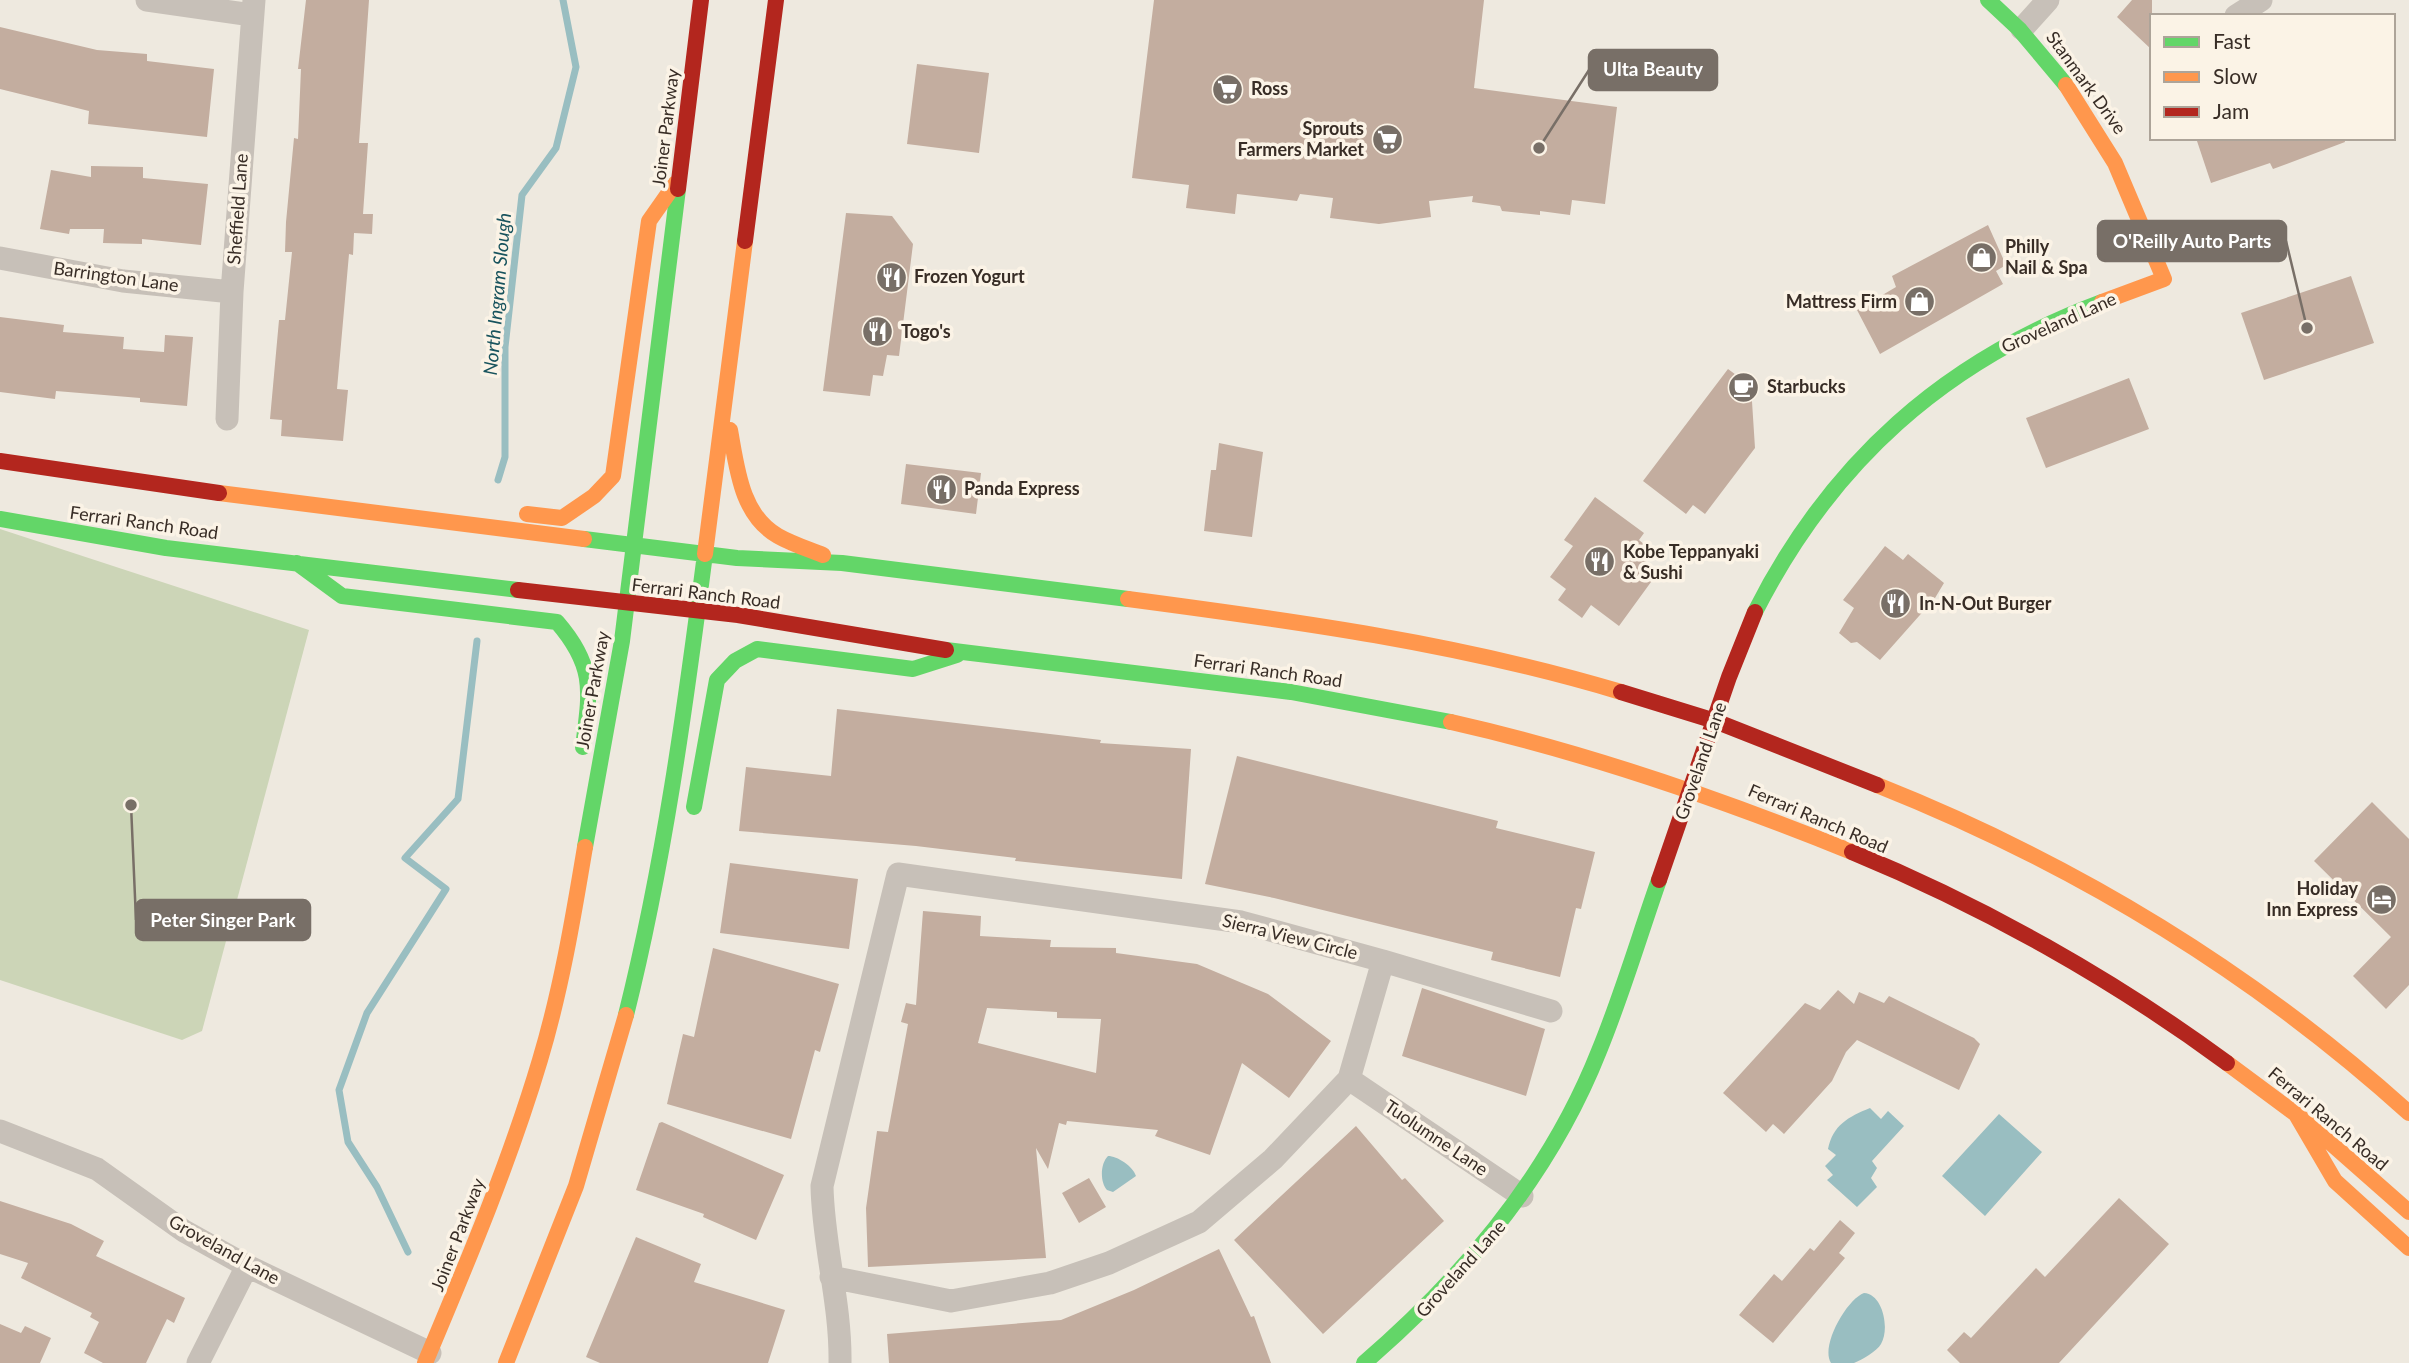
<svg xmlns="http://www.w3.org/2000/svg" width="2409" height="1363" font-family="Lato,sans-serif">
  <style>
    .park { fill: #ccd5b7 }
    .water { fill: #99bec1 }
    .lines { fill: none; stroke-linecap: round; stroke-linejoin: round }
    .stream { stroke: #99bec1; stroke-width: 7 }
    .building { fill: #c3ad9f; fill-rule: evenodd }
    .street { stroke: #c7c0b8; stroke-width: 23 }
    .fast { stroke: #63d668; stroke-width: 16 }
    .slow { stroke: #ff974d; stroke-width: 16 }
    .jam { stroke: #b3261e; stroke-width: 16 }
    .labels { text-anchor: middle; stroke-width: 7; stroke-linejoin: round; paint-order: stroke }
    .street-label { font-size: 18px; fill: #382d26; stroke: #fbf3e6 }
    .poi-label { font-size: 18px; font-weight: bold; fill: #382d26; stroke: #fbf3e6; text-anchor: start }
    .water-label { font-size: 19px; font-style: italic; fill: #18535d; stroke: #fbf3e6 }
    .leader { fill: none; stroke: #786f67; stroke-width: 2.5 }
    .callout-dot { fill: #786f67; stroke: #fbf3e6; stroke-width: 2.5 }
    .callout { fill: #786f67; stroke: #786f67; stroke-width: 2.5 }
    .callout-label { font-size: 19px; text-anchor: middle; font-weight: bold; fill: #fff }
  </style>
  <rect width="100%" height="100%" fill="#eee9df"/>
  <path class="park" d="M0,529L309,630L202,1031L182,1040L0,980Z"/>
  <path class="water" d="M1870,1108L1881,1119L1888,1111L1904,1126L1872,1161L1877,1168L1871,1178L1877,1187L1857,1207L1827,1180L1833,1175L1825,1166L1836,1155L1828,1149C1833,1125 1848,1117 1870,1108Z
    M1999,1114L2042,1152L1985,1216L1942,1176Z
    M1108,1156C1117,1156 1133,1166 1136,1176L1113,1192L1107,1190C1100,1182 1100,1164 1108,1156Z
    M1864,1293C1883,1294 1890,1329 1881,1344C1877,1351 1862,1360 1854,1363C1848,1363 1837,1363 1831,1363C1820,1346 1847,1299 1864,1293Z"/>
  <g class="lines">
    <path class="stream" d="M498,480L505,457V347L522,195L556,148L576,67L563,0
      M408,1252L377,1187L348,1142L339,1090L367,1013L446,889L405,858L458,799L477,641"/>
  </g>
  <path class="building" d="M306,0H369L359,143H368L363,214H373L372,234L354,233L353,255L349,254L337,389L348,390L343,441L281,436L282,420L270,419L279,320H285L292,252H285L286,222L294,138L298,139L301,69H298Z
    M1154,0H1484L1474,88L1617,107L1605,204L1572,200L1570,215L1540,211V215L1502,211L1500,206L1472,202L1473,196L1429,201L1431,217L1379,224L1330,218L1333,198L1300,194L1297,201L1237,194L1235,214L1186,208L1189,185L1132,178Z
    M2132,0H2152V50L2117,17Z
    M0,27L97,50L147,54V61L214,69L207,137L88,124L89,111L0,89Z
    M917,64L989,73L979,153L907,144Z
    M2196,138H2344L2345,142L2273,169L2270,163L2211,183Z
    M91,166L143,167V178L208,184L201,245L142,239V244L103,243L104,229H70L69,234L40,229L51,170L91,177Z
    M846,213L892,216L913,244L899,356L887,355L883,376L873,375L870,396L823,391Z
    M1988,225L2006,265L1996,271L2003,284L1880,354L1857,310L1896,287L1892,276Z
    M2351,276L2374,343L2264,380L2241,313Z
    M0,317L64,325L63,332L124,337L123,349L164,352L165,335L193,337L187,406L140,402V398L56,391L55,399L0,392Z
    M1728,369L1751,386L1755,448L1705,514L1693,505L1686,514L1643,481Z
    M2129,378L2149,429L2046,468L2026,418Z
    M1219,443L1263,452L1252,537L1204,531L1211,470H1216Z
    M906,464L981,473L976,514L901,504Z
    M1595,497L1644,533L1639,540L1651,550L1644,560L1659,571L1619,626L1591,605L1582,618L1558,600L1566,589L1550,577L1573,546L1564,540Z
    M1885,546L1903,560L1908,554L1944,583L1935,598L1880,660L1857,642L1851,643L1839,633L1854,608L1843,600Z
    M837,709L1101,740L1100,743L1191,749L1182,879L1015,861L1016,858L916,846L739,831L746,767L831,776Z
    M1237,756L1498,821L1496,828L1595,852L1581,909L1576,908L1560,977L1491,960L1493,952L1274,898L1205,884Z
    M2372,802L2409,839V985L2386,1009L2353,976L2391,937L2314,861Z
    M730,863L858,879L849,949L720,933Z
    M923,911L981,916L980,936L1051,940L1050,947L1116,948V953L1197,964L1268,994L1331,1041L1289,1098L1242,1063L1210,1155L1155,1136L1158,1130L1067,1121L1066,1125L1059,1123L1048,1169L1036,1148L1046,1258L868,1267L866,1208L877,1131L888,1132L908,1024L901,1022L906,1003L916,1005ZM987,1008L1057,1012V1018L1101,1019L1096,1073L978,1043Z
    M713,948L839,984L820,1052L815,1050L791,1139L667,1104L683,1034L694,1037Z
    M1422,988L1545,1029L1526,1096L1402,1056Z
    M1838,990L1854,1004L1859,992L1884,1003L1889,996L1974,1038L1980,1044L1959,1090L1857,1040L1846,1052L1832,1081L1784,1134L1773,1124L1766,1132L1723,1093L1805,1003L1820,1010Z
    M662,1122L784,1175L756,1240L703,1217L704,1214L636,1190L659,1123Z
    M1356,1126L1402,1180L1405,1178L1444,1221L1323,1334L1234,1240Z
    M1089,1178L1106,1207L1079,1223L1062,1193Z
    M2119,1198L2169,1244L2059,1363H1960L1947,1350L1964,1332L1971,1338L2036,1268L2045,1277Z
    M0,1201L71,1224L104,1241L96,1256L185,1298L174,1323L167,1319L146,1363H103L84,1353L99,1322L90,1317L92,1313L21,1278L28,1263L0,1254Z
    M1840,1220L1855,1233L1839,1253L1845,1258L1773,1343L1739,1315L1774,1274L1782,1281L1810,1248L1814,1251Z
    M636,1237L701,1264L694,1282L785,1310L768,1363H600L586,1357Z
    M1219,1249L1251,1317L1254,1316L1271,1363H889L887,1334L1061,1320L1134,1290Z
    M0,1324L21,1333L25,1326L51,1338L40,1363H0Z"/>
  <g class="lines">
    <path class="street" d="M147,0L252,15
      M2236,16L2261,0
      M2022,29L2048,0
      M0,258L123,281L232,292
      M227,419L232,292L254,0
      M1383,961L1551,1011
      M1349,1079L1522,1196
      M0,1131L97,1169L184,1231L247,1266L430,1353
      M831,1277L951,1301L1050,1283L1109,1263L1199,1222L1273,1159L1349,1079L1383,961L1241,922L898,874L822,1186C823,1245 841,1303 840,1363
      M198,1363L247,1266"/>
    <path class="fast" d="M1988,0L2019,29L2066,85
      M0,519L166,548L518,590
      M584,539L737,558L842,563L1128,599
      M297,563L342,596L557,622C596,667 590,692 583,747
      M1755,612C1831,462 1944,361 2102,302
      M946,650L1291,692L1451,722
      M694,807L717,680L735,661L757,649L913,669L957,655
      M585,847L622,641L678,189
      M626,1015C664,863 685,709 705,554
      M1364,1363C1464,1277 1550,1175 1599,1051C1622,995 1639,937 1659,880"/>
    <path class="slow" d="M2066,85L2115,163L2164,279L2102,302
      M730,430C737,468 741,515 778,536C792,544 808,549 823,555
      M219,493L584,539
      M527,514L562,518L594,496L613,476L649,221L675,184
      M705,554L745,241
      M1128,599C1295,621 1458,643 1621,692
      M1451,722C1589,753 1721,799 1852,852
      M1877,785C2073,863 2253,972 2409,1113
      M2227,1063L2308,1123L2409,1212
      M2294,1111L2335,1181L2409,1248
      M425,1363C467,1263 509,1164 540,1060C561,990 573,919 585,847
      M506,1363L576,1186L626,1015"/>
    <path class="jam" d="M678,189L701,0
      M745,241L776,0
      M0,461L219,493
      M518,590L738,615L946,650
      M1621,692L1715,721L1877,785
      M1852,852C1983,906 2113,979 2227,1063
      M1659,880L1729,677L1755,612"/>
  </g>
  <defs>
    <symbol id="supermarket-disc" viewBox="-11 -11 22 22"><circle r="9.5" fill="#786f67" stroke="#fbf3e6"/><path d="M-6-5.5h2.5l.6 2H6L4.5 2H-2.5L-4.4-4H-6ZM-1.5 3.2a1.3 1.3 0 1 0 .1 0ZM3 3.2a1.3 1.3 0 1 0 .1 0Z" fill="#fff"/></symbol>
    <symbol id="shop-disc" viewBox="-11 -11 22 22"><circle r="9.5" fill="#786f67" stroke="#fbf3e6"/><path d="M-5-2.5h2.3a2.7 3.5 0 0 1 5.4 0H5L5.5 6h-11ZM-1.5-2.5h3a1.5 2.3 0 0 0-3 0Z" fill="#fff"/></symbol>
    <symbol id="restaurant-disc" viewBox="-11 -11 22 22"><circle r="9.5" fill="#786f67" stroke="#fbf3e6"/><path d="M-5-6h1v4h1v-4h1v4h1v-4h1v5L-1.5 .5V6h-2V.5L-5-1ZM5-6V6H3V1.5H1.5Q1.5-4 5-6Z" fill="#fff"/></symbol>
    <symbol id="cafe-disc" viewBox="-11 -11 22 22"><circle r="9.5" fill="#786f67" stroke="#fbf3e6"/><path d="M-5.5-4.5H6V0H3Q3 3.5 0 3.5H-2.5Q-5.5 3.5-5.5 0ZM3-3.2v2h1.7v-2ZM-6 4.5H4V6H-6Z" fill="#fff"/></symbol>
    <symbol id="hotel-disc" viewBox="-11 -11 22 22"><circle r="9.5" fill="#786f67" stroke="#fbf3e6"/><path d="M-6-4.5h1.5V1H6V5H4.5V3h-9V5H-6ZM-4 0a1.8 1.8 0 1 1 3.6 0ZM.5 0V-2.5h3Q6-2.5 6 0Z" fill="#fff"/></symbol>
  </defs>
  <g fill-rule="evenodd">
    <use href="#supermarket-disc" x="1210" y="72" width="35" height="35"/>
    <use href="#supermarket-disc" x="1370" y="122" width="35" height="35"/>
    <use href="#shop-disc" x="1964" y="240" width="35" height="35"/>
    <use href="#restaurant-disc" x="874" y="260" width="35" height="35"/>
    <use href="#shop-disc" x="1902" y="284" width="35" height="35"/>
    <use href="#restaurant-disc" x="860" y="314" width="35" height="35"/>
    <use href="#cafe-disc" x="1726" y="370" width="35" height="35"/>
    <use href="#restaurant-disc" x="924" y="472" width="35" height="35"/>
    <use href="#restaurant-disc" x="1582" y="544" width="35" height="35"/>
    <use href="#restaurant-disc" x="1878" y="586" width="35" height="35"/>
    <use href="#hotel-disc" x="2364" y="882" width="35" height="35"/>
  </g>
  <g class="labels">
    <g class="street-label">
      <text transform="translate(2086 83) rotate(54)" y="6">Stanmark Drive</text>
      <text transform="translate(666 128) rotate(-83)" y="6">Joiner Parkway</text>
      <text transform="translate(238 209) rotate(-86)" y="6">Sheffield Lane</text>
      <text transform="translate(116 277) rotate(8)" y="6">Barrington Lane</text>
      <text transform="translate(2059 323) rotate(-24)" y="6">Groveland Lane</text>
      <text transform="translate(144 523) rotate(8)" y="6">Ferrari Ranch Road</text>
      <text transform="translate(706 594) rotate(7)" y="6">Ferrari Ranch Road</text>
      <text transform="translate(1268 671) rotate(8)" y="6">Ferrari Ranch Road</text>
      <text transform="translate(593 690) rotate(-80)" y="6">Joiner Parkway</text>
      <text transform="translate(1701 761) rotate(-71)" y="6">Groveland Lane</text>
      <text transform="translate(1818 819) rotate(23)" y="6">Ferrari Ranch Road</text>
      <text transform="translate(1290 937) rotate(14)" y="6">Sierra View Circle</text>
      <text transform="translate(2328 1119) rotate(40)" y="6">Ferrari Ranch Road</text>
      <text transform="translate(1436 1138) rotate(34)" y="6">Tuolumne Lane</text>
      <text transform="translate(458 1235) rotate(-69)" y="6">Joiner Parkway</text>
      <text transform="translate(224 1250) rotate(29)" y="6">Groveland Lane</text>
      <text transform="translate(1461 1269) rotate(-48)" y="6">Groveland Lane</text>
    </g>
    <g class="poi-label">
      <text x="1251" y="95">Ross</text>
      <text x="1364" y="135" text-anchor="end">Sprouts<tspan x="1364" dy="21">Farmers Market</tspan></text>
      <text x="2005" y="253">Philly<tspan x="2005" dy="21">Nail &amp; Spa</tspan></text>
      <text x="914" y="283">Frozen Yogurt</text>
      <text x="1897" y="308" text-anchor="end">Mattress Firm</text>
      <text x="901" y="338">Togo's</text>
      <text x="1767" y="393">Starbucks</text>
      <text x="964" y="495">Panda Express</text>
      <text x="1623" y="558">Kobe Teppanyaki<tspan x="1623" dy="21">&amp; Sushi</tspan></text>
      <text x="1919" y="610">In-N-Out Burger</text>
      <text x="2358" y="895" text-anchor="end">Holiday<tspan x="2358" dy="21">Inn Express</tspan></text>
    </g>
    <g class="water-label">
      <text transform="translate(497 294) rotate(-85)" y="7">North Ingram Slough</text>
    </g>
  </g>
  <path class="leader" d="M1539 148L1589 70M2307 328L2286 241M131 805L136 920"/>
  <g class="callout-dot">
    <circle cx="1539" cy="148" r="7"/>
    <circle cx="2307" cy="328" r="7"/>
    <circle cx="131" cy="805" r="7"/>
  </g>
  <g class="callout">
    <rect x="1589" y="50" width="128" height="40" rx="7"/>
    <rect x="2098" y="221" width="188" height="40" rx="7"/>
    <rect x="136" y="900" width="174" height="40" rx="7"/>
  </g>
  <g class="callout-label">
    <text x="1653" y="76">Ulta Beauty</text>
    <text x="2192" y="248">O'Reilly Auto Parts</text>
    <text x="223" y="927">Peter Singer Park</text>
  </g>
  <rect x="2150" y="14" width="245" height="126" fill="#fbf3e6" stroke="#ada499" stroke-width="2"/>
  <rect x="2164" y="37" width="35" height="10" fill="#63d668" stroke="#ada499" stroke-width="2"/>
  <text x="2213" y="49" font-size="21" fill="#382d26">Fast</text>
  <rect x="2164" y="72" width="35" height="10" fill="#ff974d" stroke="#ada499" stroke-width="2"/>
  <text x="2213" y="84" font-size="21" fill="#382d26">Slow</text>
  <rect x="2164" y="107" width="35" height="10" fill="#b3261e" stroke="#ada499" stroke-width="2"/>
  <text x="2213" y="119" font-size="21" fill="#382d26">Jam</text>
</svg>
